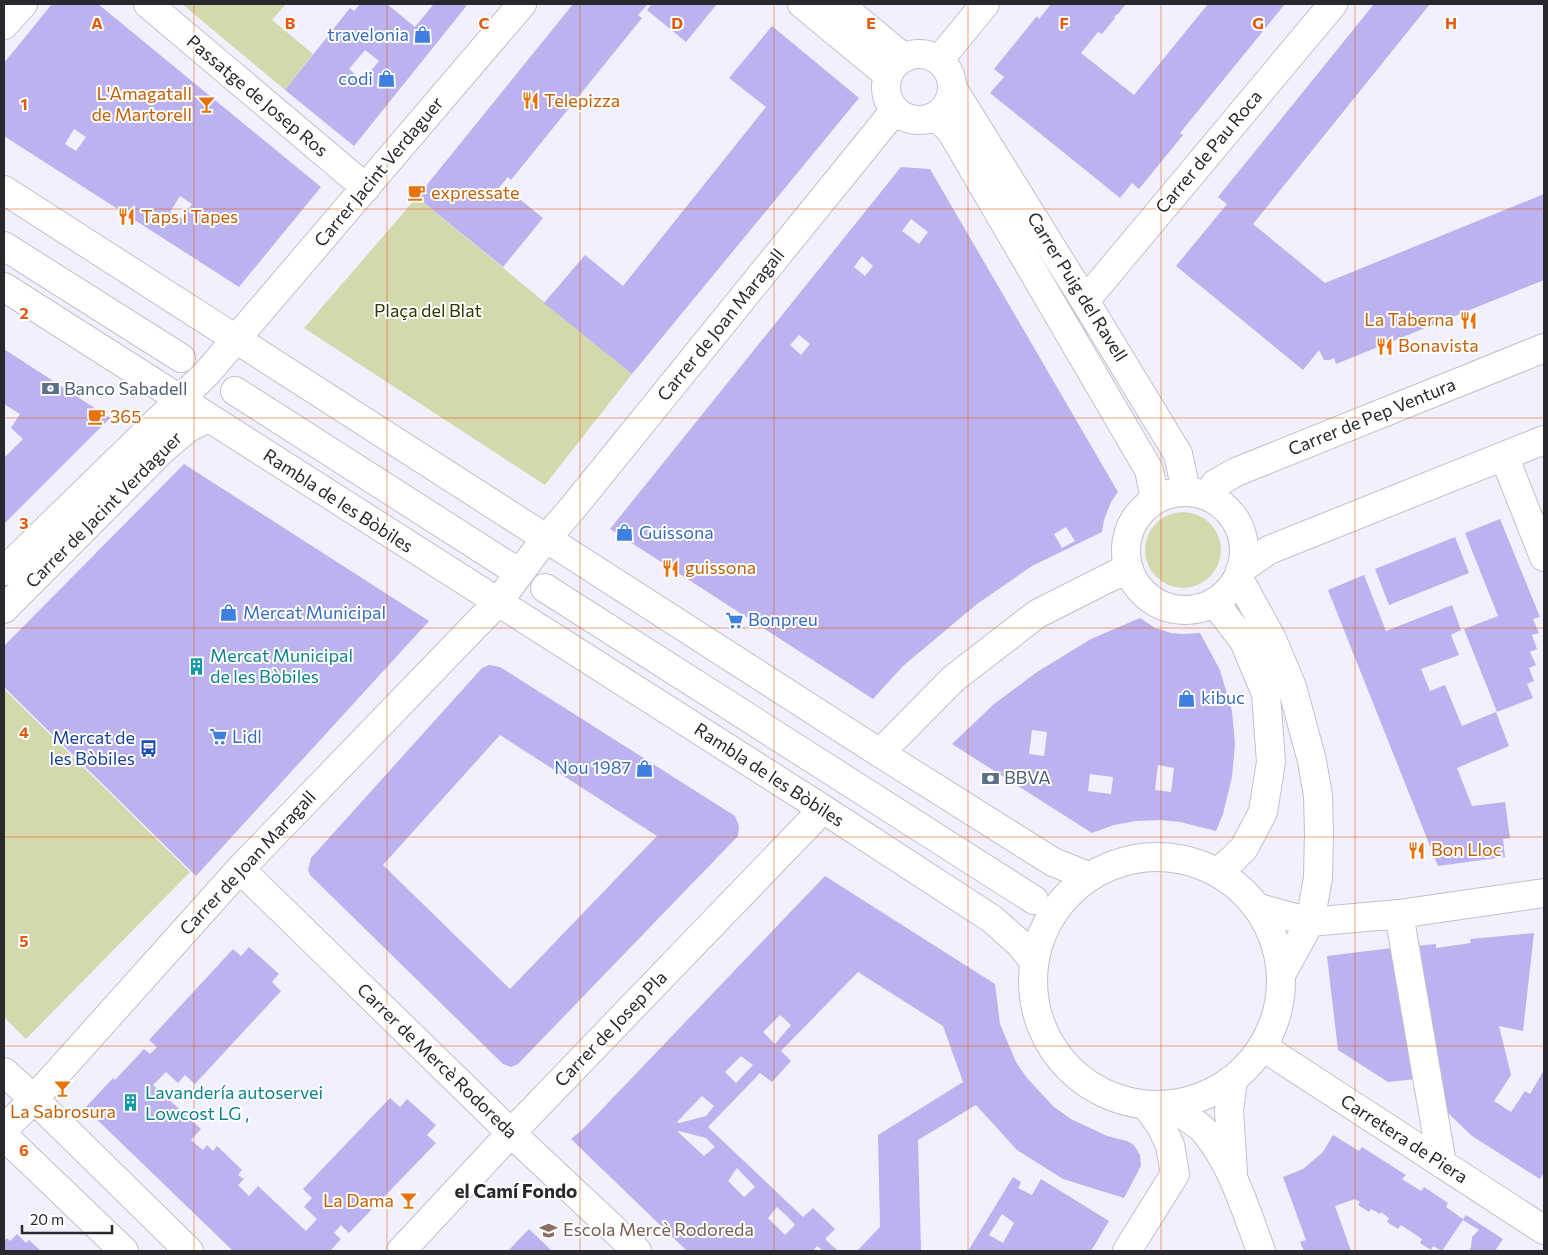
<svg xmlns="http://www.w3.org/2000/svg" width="1548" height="1255" font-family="Commissioner,sans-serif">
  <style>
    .green { fill: #d3d9ac }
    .building { fill: #bcb2ef; fill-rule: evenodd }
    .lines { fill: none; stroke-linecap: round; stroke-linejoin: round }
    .street-casing { stroke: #c1c0cd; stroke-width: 30 }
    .secondary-casing { stroke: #c1c0cd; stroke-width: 30 }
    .street { stroke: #fff; stroke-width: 28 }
    .secondary { stroke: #fff; stroke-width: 28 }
    .grid { fill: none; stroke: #e8590c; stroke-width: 1; stroke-opacity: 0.55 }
    .labels { text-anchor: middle; stroke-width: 4; stroke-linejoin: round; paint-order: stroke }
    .shop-label { font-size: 18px; fill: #366cbe; stroke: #fff; text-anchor: start }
    .food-label { font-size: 18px; fill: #c56008; stroke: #fff; text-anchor: start }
    .street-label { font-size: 18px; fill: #29282d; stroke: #fff }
    .park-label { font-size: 18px; fill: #323601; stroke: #fff }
    .service-label { font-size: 18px; fill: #4e5e75; stroke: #fff; text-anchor: start }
    .culture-label { font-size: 18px; fill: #0d838f; stroke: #fff; text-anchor: start }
    .transit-label { font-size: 18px; fill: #164399; stroke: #fff; text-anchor: end }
    .education-label { font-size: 18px; fill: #785e54; stroke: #fff; text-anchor: start }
    .neighbourhood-label { font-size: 19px; font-weight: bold; fill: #29282d; stroke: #fff }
    .grid-label { font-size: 16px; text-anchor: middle; font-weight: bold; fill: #e8590c; stroke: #fff; stroke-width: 4; stroke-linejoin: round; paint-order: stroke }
  </style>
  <rect width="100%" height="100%" fill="#f2f0fe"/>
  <path class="green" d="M182,4H286L272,20L313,54L285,90Z
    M417,197L632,374L545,485L304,328Z
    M1145 550a38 38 0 1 1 76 0a38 38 0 1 1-76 0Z
    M4,689L190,872L26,1039L4,1017Z"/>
  <path class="building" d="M52,4H98L321,187L239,287L4,136V63ZM74,129L86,137L76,151L65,144ZM180,196L192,204L182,219L170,212Z
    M360,4H387L415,27L433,5L432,4H468L354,146L285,90L350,8L354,11ZM365,50L379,61L362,81L349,69Z
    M573,4H648L638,15L642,18L511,180L508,177L496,191L502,196L507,189L543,218L503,267L417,197Z
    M652,4H717L686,42L647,10Z
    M1051,4H1126L1118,14H1117L1114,17L1115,18L1102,34L1098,32L1081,53L1134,95L1208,4H1285L1180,133L1183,135L1139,189L1132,183L1120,198L990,93L1004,77L994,69L1037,16L1039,19Z
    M1374,4H1430L1253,224L1325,283L1544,194V280L1336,364L1334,358L1330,360H1324L1319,350L1303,370L1176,266L1227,204L1218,197Z
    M772,26L859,98L632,374L544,303L585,255L623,286L766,107L729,78Z
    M901,167L930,169L1118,492L1111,502L1104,520L1102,532L1032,566L977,604L903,666L873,699L610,529ZM911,219L928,232L919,244L902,231ZM862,256L873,266L865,276L854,267ZM799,335L810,344L801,355L790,345ZM1066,527L1075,541L1062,548L1054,534Z
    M4,349L110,418L4,524V458L23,439L11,428L20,414L4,404Z
    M184,464L429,621L196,876L4,687V646Z
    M1500,519L1540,617L1533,619L1539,633L1532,635L1537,649L1530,652L1536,665L1529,668L1534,681L1527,684L1533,698L1497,712L1464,629L1498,616L1465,533Z
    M1455,537L1469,573L1389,605L1375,569Z
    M1364,575L1386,631L1452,605L1461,630L1451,635L1459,655L1421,669L1430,691L1445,685L1462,726L1496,712L1509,746L1457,768L1472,806L1505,802L1510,838L1503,839L1505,857L1438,866L1328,590Z
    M1140,618L1155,628L1171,633L1183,634L1200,633L1220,670L1232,711L1235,744L1232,777L1223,814L1216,831L1180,822L1160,820L1136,821L1114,825L1092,833L952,744L994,704L1037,672L1091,639ZM1032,730L1047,732L1044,756L1029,754ZM1158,765L1174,768L1171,792L1155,790ZM1090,774L1113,777L1111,794L1088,791Z
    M489,665L500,667L735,816L739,826L738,836L518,1064L511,1067L503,1064L310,875L308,870L311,858L482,668ZM500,735L657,836L510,989L383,865Z
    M825,876L995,984L1000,1024L1016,1062L1027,1078L1054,1107L1071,1119L1107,1136L1127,1141L1134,1145L1140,1155L1141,1166L1124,1198L1063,1179L1017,1150L976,1105L918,1140L921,1251H857L880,1227L878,1135L963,1082L943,1026L858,972L781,1051L791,1061L772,1082L760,1073L708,1127L803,1217L813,1208L835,1229L825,1239L838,1251H823L817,1246L813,1251H687L571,1139L583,1129ZM780,1015L791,1025L775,1044L763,1032ZM741,1056L753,1065L736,1083L725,1072ZM702,1096L714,1106L706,1116L679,1123L677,1122ZM679,1131L706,1138L715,1147L704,1156L678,1132ZM737,1168L755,1187L744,1197L728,1181ZM777,1207L788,1217L795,1225L785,1235L768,1218Z
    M1534,933L1523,1031L1499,1026L1511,1075L1494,1101L1511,1112L1525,1091L1530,1094L1544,1070V1172L1540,1179L1472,1136L1448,1113L1437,1091L1415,946L1436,944V948L1471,943L1470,939Z
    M249,947L279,974L272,982L281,991L195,1084L185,1075L178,1083L166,1072L153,1085L201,1129L191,1140L203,1150L207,1145L213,1151L217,1146L242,1170L238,1175L244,1179L238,1185L249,1196L258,1186L306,1231L317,1219L304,1207L312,1198L303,1189L390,1098L400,1107L407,1099L436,1125L427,1135L436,1143L349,1233L341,1225L334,1233L341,1239L330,1251H233L85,1108L113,1078L115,1080L144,1049L150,1054L157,1047L149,1040L233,949L241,956Z
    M1392,948L1416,1079L1388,1082L1338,1050L1327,956Z
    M1333,1135L1359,1151L1362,1147L1406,1175L1402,1179L1421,1191L1424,1187L1448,1203L1446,1207L1463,1219L1466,1215L1503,1239L1495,1251H1469L1471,1247L1472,1237L1479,1230L1463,1220L1442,1251L1433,1246L1431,1250L1420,1243L1422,1239L1401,1225L1398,1229L1387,1222L1389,1218L1381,1212L1380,1214L1371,1209L1369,1212L1358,1205L1360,1202L1355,1199L1335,1206L1351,1251H1304L1300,1242L1306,1240L1283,1177L1303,1169L1323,1152Z
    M1013,1177L1021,1182L1018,1188L1032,1195L1041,1179L1109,1221L1091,1251H968ZM1002,1214L1014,1223L1003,1243L989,1235Z
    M529,1229L552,1251H508Z
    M17,1234L26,1243L29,1240L41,1251H4V1241L7,1238L10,1241Z"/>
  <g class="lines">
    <defs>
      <path id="street" d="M148,4L366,188
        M802,4L888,75
        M839,4L904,58
        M4,25L23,4
        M886 87a33 33 0 1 1 66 0a33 33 0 1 1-66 0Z
        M939,60L985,4
        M953,89L1085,301L1178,454L1186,491
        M936,116L951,131L1149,470L1155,499
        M4,246L181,358
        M1085,301L1333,4
        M235,391L510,567
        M1504,456L1544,557
        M1126 551a59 59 0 1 1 118 0a59 59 0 1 1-118 0Z
        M1208,496L1215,484L1236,472L1544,348
        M1240,570L1269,550L1544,440
        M4,571L207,373L522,4
        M1238,577L1272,639L1292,687L1312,761L1318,796L1319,833L1318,878L1310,922L1282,973
        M545,588L1034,900
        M1214,602L1244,641L1266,694L1271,762L1263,812L1244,848L1232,860L1218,872
        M4,609L163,449L188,428L208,418
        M880,753L953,679L1037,614L1128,568
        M240,869L511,1133L637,1251
        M1259,908L1310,922L1399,914L1544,893
        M1399,914L1442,1164
        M1263,1047L1544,1230
        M4,1072L34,1099L189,1251
        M4,1129L34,1099L240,869L498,602L539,547L571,510L895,110
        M4,1136L124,1251
        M401,1251L511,1133L823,809
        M1127,1251L1175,1174L1170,1145L1161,1126L1146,1105"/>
      <path id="secondary" d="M4,190L880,753L1053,862L1088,876
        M4,287L823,809L992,919L1019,943L1032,959
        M1033 981a124 124 0 1 1 248 0a124 124 0 1 1-248 0Z
        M1233,1080L1229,1111L1233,1173
        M1169,1106C1181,1114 1197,1122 1206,1133C1233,1166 1246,1211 1261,1251"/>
    </defs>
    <use href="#street" class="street-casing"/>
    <use href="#secondary" class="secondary-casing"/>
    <use href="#street" class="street"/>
    <use href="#secondary" class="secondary"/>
  </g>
  <path class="grid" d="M194,4V1251M387,4V1251M580,4V1251M774,4V1251M968,4V1251M1161,4V1251M1355,4V1251M4,209H1544M4,418H1544M4,628H1544M4,837H1544M4,1046H1544"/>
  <defs>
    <symbol id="shop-bare" viewBox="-9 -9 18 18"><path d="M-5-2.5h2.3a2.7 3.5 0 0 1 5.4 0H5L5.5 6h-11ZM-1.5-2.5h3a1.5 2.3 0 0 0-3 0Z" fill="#3f7fe0" stroke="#fff" stroke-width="2.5" paint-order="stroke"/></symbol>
    <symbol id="restaurant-bare" viewBox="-9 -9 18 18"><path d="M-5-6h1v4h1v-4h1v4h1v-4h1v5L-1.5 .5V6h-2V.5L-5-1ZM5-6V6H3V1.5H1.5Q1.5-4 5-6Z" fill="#e8710a" stroke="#fff" stroke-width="2.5" paint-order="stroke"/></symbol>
    <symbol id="bar-bare" viewBox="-9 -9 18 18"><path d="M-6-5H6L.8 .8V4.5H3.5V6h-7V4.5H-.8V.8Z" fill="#e8710a" stroke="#fff" stroke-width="2.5" paint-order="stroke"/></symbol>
    <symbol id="cafe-bare" viewBox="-9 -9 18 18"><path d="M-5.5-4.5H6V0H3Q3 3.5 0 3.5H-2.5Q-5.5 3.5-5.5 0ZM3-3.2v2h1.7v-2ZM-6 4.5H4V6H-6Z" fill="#e8710a" stroke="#fff" stroke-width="2.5" paint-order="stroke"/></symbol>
    <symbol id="bank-bare" viewBox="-9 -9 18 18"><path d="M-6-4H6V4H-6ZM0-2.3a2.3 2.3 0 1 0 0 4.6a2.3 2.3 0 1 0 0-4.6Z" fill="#5c6f8a" stroke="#fff" stroke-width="2.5" paint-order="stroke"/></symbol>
    <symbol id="supermarket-bare" viewBox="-9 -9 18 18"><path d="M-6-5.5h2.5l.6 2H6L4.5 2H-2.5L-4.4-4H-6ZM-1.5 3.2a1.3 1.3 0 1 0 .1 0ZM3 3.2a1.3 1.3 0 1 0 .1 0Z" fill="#3f7fe0" stroke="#fff" stroke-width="2.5" paint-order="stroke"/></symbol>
    <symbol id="building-bare" viewBox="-9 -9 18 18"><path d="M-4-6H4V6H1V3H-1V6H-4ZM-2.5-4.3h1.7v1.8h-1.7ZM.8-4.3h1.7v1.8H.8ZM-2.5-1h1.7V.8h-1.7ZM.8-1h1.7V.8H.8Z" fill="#0f9aa8" stroke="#fff" stroke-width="2.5" paint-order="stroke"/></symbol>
    <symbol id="bus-bare" viewBox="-9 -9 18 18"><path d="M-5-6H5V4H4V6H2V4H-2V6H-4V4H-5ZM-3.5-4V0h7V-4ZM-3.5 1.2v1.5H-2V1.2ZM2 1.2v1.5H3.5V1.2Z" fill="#1a4fb4" stroke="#fff" stroke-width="2.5" paint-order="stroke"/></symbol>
    <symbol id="school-bare" viewBox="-9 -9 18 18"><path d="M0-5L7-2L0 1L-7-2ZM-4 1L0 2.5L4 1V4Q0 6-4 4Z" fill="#8d6e63" stroke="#fff" stroke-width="2.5" paint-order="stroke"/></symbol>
  </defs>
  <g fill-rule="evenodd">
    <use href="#shop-bare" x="410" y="22" width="25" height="25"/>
    <use href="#shop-bare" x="374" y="66" width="25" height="25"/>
    <use href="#restaurant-bare" x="518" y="88" width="25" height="25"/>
    <use href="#bar-bare" x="194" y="92" width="25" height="25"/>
    <use href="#cafe-bare" x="404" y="180" width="25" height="25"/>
    <use href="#restaurant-bare" x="114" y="204" width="25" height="25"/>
    <use href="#restaurant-bare" x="1456" y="308" width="25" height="25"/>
    <use href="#restaurant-bare" x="1372" y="334" width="25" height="25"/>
    <use href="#bank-bare" x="38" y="376" width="25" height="25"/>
    <use href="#cafe-bare" x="84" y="404" width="25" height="25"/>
    <use href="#shop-bare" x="612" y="520" width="25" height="25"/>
    <use href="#restaurant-bare" x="658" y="556" width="25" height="25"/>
    <use href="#shop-bare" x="216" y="600" width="25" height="25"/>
    <use href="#supermarket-bare" x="722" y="608" width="25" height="25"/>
    <use href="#building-bare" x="184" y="654" width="25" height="25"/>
    <use href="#shop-bare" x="1174" y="686" width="25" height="25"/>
    <use href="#supermarket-bare" x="206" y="724" width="25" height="25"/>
    <use href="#bus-bare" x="136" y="736" width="25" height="25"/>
    <use href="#shop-bare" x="632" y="756" width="25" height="25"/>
    <use href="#bank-bare" x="978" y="766" width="25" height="25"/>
    <use href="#restaurant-bare" x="1404" y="838" width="25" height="25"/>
    <use href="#bar-bare" x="50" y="1076" width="25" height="25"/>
    <use href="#building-bare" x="118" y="1090" width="25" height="25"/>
    <use href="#bar-bare" x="396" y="1188" width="25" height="25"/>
    <use href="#school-bare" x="536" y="1218" width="25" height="25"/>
  </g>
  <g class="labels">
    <g class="shop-label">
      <text x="409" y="41" text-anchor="end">travelonia</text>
      <text x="373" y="85" text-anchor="end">codi</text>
      <text x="639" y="539">Guissona</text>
      <text x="243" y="619">Mercat Municipal</text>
      <text x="748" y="626">Bonpreu</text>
      <text x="1201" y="704">kibuc</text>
      <text x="232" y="743">Lidl</text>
      <text x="631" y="774" text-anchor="end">Nou 1987</text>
    </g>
    <g class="food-label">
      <text x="192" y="100" text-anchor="end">L'Amagatall<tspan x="192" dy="21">de Martorell</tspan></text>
      <text x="544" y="107">Telepizza</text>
      <text x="431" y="199">expressate</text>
      <text x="141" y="223">Taps i Tapes</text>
      <text x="1454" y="326" text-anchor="end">La Taberna</text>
      <text x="1398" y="352">Bonavista</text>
      <text x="110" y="423">365</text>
      <text x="685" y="574">guissona</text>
      <text x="1431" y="856">Bon Lloc</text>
      <text x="63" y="1118" text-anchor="middle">La Sabrosura</text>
      <text x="394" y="1207" text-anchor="end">La Dama</text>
    </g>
    <g class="street-label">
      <text transform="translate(257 96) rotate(40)" y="6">Passatge de Josep Ros</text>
      <text transform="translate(1209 152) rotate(-50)" y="6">Carrer de Pau Roca</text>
      <text transform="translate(379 172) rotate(-50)" y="6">Carrer Jacint Verdaguer</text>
      <text transform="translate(1077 287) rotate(58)" y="6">Carrer Puig del Ravell</text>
      <text transform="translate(721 325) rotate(-51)" y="6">Carrer de Joan Maragall</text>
      <text transform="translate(1372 417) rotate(-22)" y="6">Carrer de Pep Ventura</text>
      <text transform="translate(338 501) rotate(33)" y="6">Rambla de les Bòbiles</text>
      <text transform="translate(104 510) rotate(-45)" y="6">Carrer de Jacint Verdaguer</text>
      <text transform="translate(769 775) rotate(33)" y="6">Rambla de les Bòbiles</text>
      <text transform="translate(248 863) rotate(-47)" y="6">Carrer de Joan Maragall</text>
      <text transform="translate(611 1029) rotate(-46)" y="6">Carrer de Josep Pla</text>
      <text transform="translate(437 1061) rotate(44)" y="6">Carrer de Mercè Rodoreda</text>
      <text transform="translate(1404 1139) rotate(33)" y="6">Carretera de Piera</text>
    </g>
    <g class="park-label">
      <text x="428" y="317">Plaça del Blat</text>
    </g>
    <g class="service-label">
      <text x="64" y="395">Banco Sabadell</text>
      <text x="1004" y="784">BBVA</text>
    </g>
    <g class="culture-label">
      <text x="210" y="662">Mercat Municipal<tspan x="210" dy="21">de les Bòbiles</tspan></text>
      <text x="145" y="1099">Lavandería autoservei<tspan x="145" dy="21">Lowcost LG ,</tspan></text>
    </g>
    <g class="transit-label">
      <text x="135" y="744">Mercat de<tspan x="135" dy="21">les Bòbiles</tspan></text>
    </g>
    <g class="education-label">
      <text x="563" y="1236">Escola Mercè Rodoreda</text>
    </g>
    <g class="neighbourhood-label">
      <text x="516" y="1198">el Camí Fondo</text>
    </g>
  </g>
  <g class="grid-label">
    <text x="97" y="29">A</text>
    <text x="290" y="29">B</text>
    <text x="484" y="29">C</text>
    <text x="677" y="29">D</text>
    <text x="871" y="29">E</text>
    <text x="1064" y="29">F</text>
    <text x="1258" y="29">G</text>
    <text x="1451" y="29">H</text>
    <text x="24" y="110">1</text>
    <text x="24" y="319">2</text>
    <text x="24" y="529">3</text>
    <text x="24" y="738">4</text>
    <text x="24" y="947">5</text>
    <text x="24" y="1156">6</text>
  </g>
  <rect width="1548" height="1255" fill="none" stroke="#29282d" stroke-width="10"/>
  <path d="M22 1225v8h90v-8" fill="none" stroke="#29282d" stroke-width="2.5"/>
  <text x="30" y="1225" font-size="15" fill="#29282d" stroke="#ffffff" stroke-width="4" paint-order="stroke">20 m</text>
</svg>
